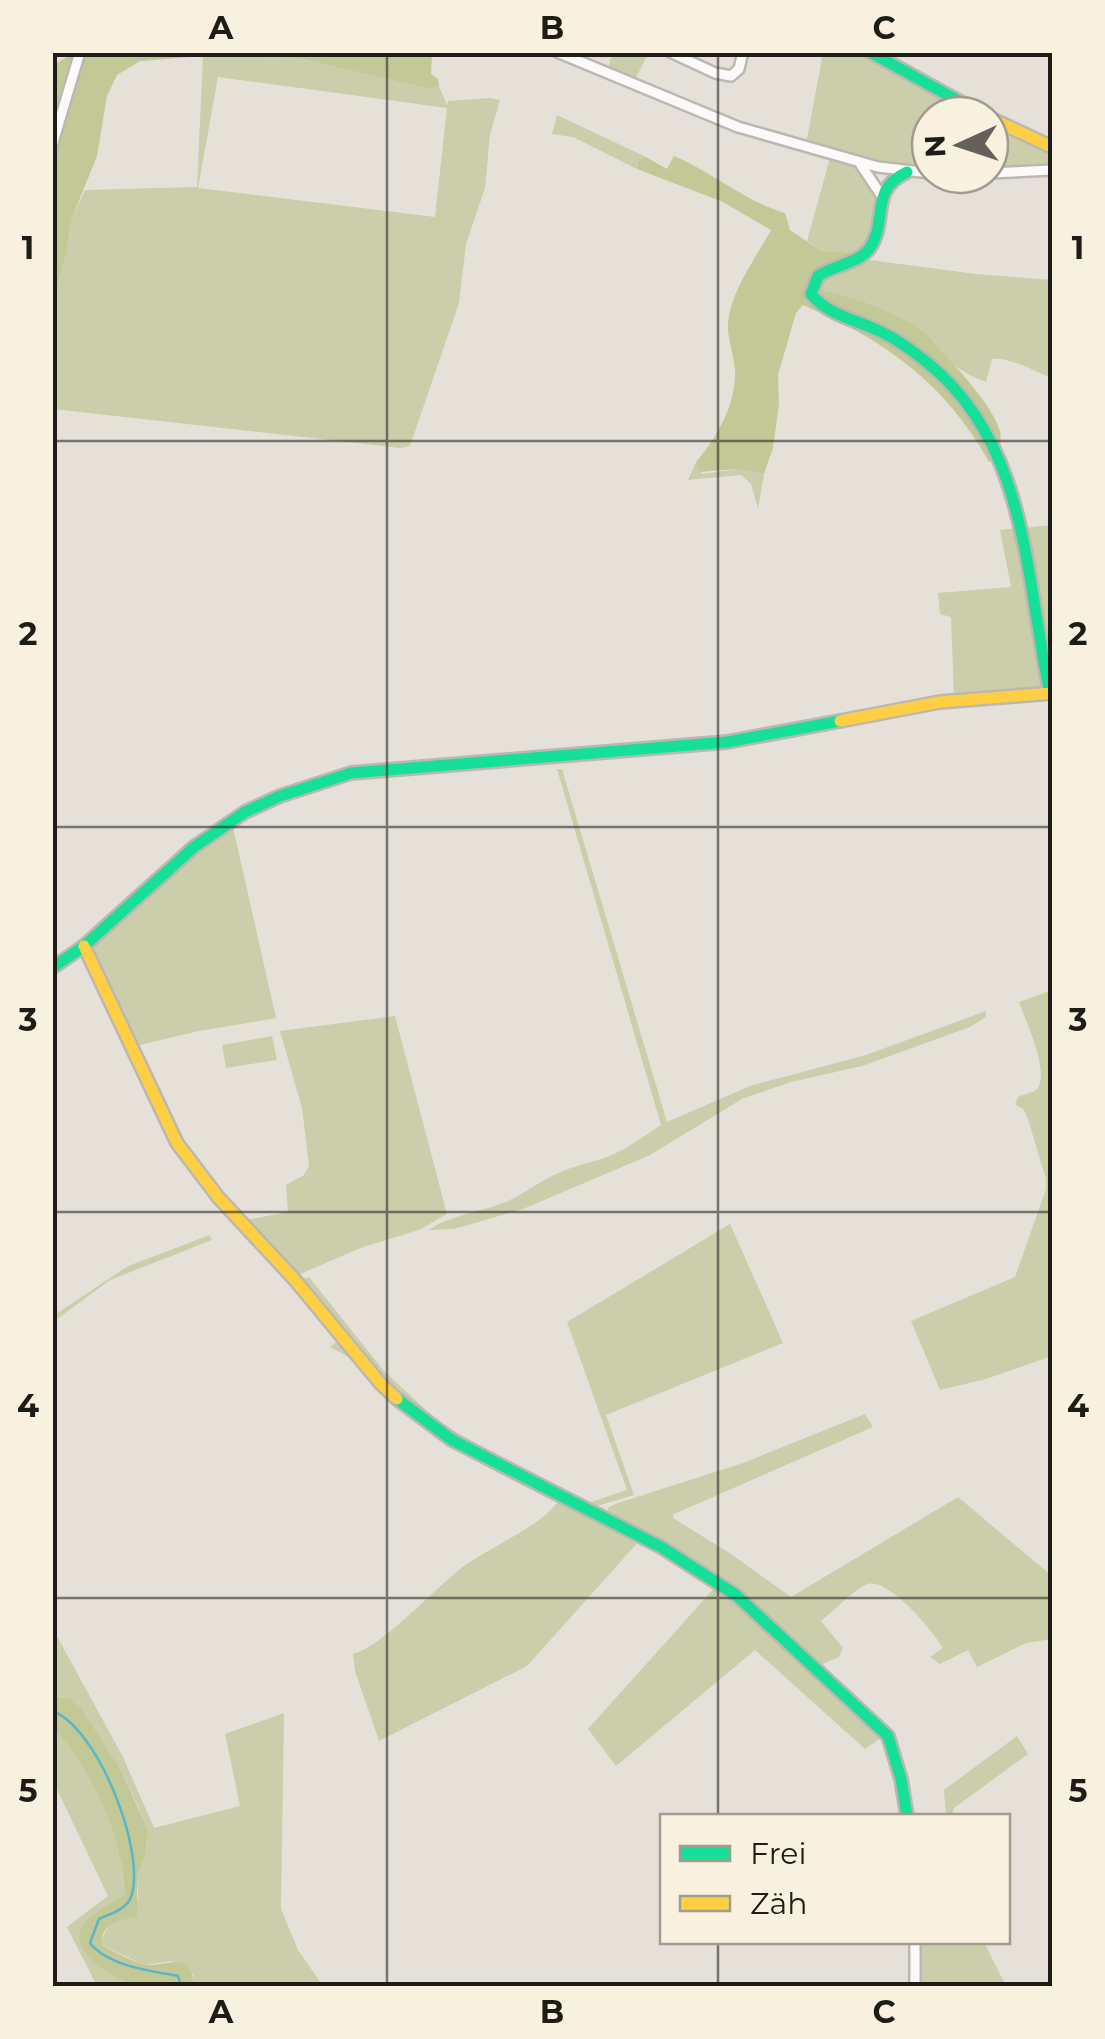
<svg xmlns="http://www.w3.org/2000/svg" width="1105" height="2039" font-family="Montserrat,sans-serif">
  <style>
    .green { fill: #caceaa; fill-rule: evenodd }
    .forest { fill: #c3c996 }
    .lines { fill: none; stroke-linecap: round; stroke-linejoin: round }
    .stream { stroke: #5ab6c6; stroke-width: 2.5 }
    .street-casing { stroke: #bcb8b1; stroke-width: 14 }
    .fast-casing { stroke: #bcb8b1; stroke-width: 16 }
    .slow-casing { stroke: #bcb8b1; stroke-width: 16 }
    .street { stroke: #fbfaf9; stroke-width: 9 }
    .fast { stroke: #16e098; stroke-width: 11 }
    .slow { stroke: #ffcf43; stroke-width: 11 }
    .grid { fill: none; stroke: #1e1c16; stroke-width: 2.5; stroke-opacity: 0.55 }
    .neatline { fill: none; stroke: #1e1c16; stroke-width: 4 }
    .grid-label { font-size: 32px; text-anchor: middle; font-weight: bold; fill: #1e1c16 }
  </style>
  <rect width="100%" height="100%" fill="#e5e1d8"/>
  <path class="green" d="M612,53H648L635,80L608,70Z
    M823,53H864L974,115H930V170L865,161L806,144Z
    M203,56L299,58L429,89L439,86L447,105L448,101L490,98L500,100L490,134L485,188L466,244L459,303L410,446L401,448L53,409V300L65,260L72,218L85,190L197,187ZM218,77L447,108L435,217L198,188Z
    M557,115L646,157L638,161L637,169L573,137L552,134Z
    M990,124L1052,152V164L1045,169L990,170Z
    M830,158L857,166L877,191L874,231L858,256L821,251L807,241Z
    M862,259L976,274L1052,280V378C1035,372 1009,356 992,359L986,382C952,369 949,359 925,335C907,316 851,294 825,293L822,287L826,276Z
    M696,462L702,474L738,469L764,474L758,509L751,484L741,475L688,480Z
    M1052,525V684L1023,528Z
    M1018,528L1045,686L1042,691L954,698L951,617L940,614L938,593L1011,587L1000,530Z
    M557,769H562L667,1122L750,1086L866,1055L986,1011V1017L970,1027L862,1066L791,1082L742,1099L650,1155L523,1209L454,1229L429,1230C452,1214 482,1212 508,1201C525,1193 539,1182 556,1174C573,1166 590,1163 607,1157C626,1150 644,1136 661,1125Z
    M232,823L276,1018L199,1031L136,1046L92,954L93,940L155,884Z
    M1052,990V1356L986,1379L940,1390L911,1321L1015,1277L1046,1189V1179L1028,1119L1024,1110L1015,1104L1018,1097C1020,1096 1033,1092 1035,1091C1053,1077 1025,1020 1019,1002Z
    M395,1016L447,1214L419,1230L363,1247L293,1277L241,1221L288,1212L286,1185L304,1175L309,1166L302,1108L280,1031Z
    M272,1036L277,1060L226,1068L222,1045Z
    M730,1224L783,1343L606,1415L634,1495L590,1508L449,1435L358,1362L330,1347L343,1337L300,1280L309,1277L384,1371L440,1423L556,1489L591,1502L627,1490L567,1322Z
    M210,1235L212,1240L110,1280L53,1322V1316L128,1266Z
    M865,1414L873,1427L674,1514L673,1518L731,1554L791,1597L958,1497L1052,1576V1639L1026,1643L977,1667L968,1650L940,1664L930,1657L943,1648C933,1631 886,1574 865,1585C850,1593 835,1610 821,1621L843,1648L839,1657L818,1666L766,1617L608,1513V1508L615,1504L743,1463Z
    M559,1499L640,1540L527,1666L379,1741L355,1671L353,1654C381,1648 437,1586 464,1566C487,1549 549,1522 559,1499Z
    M718,1584L885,1735L865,1749L755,1650L616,1766L588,1729Z
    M52,1627L123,1757L154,1828L240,1806L225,1734L284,1713L281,1909L298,1950L323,1986H194L193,1974L172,1961L144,1965L102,1945C101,1926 125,1912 138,1898L137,1877L145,1855L148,1830L137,1804L119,1766L81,1708L70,1699L53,1696Z
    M53,1729C95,1770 121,1836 125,1895L83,1924L95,1963L137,1985L161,1984L164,1986H97L67,1927L108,1896L53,1781Z
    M1017,1736L1028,1754L954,1808L952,1816H946L944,1790Z
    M917,1942H984L1006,1986H917Z"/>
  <path class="forest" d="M75,52L432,53L431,74L438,79L439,86L429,89L298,58L203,56L140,61L117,75L107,96L97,156L72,218L65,260L53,300L52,54L57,63Z
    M674,156C712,172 746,202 785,213L790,230L821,251L857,253L826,276L822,287L825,292C852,295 905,315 925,334C945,354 994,405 1000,432C1002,438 999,448 999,455L989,462C945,383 885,340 803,305L796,313L778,375L779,404L773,448L764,474L738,469L699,472L696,462C717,437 736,405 735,370C734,354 727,338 728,323C731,290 756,258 771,230L723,202L637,169L638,161L646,157L667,169Z
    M52,1696L70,1699L81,1708L119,1766L148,1830L145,1855L137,1877V1916C119,1921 100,1923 102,1945C108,1949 138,1964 146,1965C169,1966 191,1950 194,1986C175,1987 158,1987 139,1985C119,1982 70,1955 81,1929C87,1915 113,1903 125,1895C122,1838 93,1768 53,1729Z"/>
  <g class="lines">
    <path class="stream" d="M52,1711C97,1726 147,1852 131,1897C127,1909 110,1914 99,1919L90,1943C108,1966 151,1971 178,1976L181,1986"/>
    <defs>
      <path id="street" d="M557,52L738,127L878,167L930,173
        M670,52L715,73L731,76L739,69L743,52
        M52,146L80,52
        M861,165L881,195
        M990,173L1052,170
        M915,1986V1942"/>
      <path id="fast" d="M870,52L984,115
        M907,172C868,190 889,221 869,249C857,264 834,265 818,276L811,294C828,315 854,319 877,330C896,338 913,351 929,364C1028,445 1025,577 1050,693
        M52,968L84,946L194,847L245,812L280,796L351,773L727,742L840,721
        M397,1399L452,1440L661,1547L736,1595L888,1736L901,1779L907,1816"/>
      <path id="slow" d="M990,118L1052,147
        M840,721L940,702L1052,693
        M84,946L177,1143L218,1197L295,1280L380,1383L397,1399"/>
    </defs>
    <use href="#street" class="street-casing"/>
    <use href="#fast" class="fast-casing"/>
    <use href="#slow" class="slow-casing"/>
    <use href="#street" class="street"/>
    <use href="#fast" class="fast"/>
    <use href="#slow" class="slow"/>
  </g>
  <path class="grid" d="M387,52V1986M718,52V1816M52,441H1052M52,827H1052M52,1212H1052M52,1598H1052M718,1942V1986"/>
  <rect width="1105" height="2039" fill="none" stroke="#f8f1df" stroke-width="110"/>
  <rect x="660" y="1814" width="350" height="130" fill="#f8f1df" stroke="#a19c8f" stroke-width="2.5"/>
  <rect x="680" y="1846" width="50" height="15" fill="#16e098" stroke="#a19c8f" stroke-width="2.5"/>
  <text x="750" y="1864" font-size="30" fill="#1e1c16">Frei</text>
  <rect x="680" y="1896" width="50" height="15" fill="#ffcf43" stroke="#a19c8f" stroke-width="2.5"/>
  <text x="750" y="1914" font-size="30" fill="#1e1c16">Zäh</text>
  <g transform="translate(960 145) rotate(267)"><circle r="48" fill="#f8f1df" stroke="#a19c8f" stroke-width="2.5"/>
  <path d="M0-8L18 38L0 25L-18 38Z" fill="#64615a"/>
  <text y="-15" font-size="28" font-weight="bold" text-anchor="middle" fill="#1e1c16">N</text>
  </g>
  <rect x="55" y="55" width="995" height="1929" class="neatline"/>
  <g class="grid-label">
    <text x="221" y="39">A</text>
    <text x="552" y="39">B</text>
    <text x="884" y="39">C</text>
    <text x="28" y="259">1</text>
    <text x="1078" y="259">1</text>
    <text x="28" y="645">2</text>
    <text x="1078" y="645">2</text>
    <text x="28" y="1031">3</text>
    <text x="1078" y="1031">3</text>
    <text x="28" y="1417">4</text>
    <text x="1078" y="1417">4</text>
    <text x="28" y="1802">5</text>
    <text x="1078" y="1802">5</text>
    <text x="221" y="2023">A</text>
    <text x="552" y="2023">B</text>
    <text x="884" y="2023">C</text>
  </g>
</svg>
